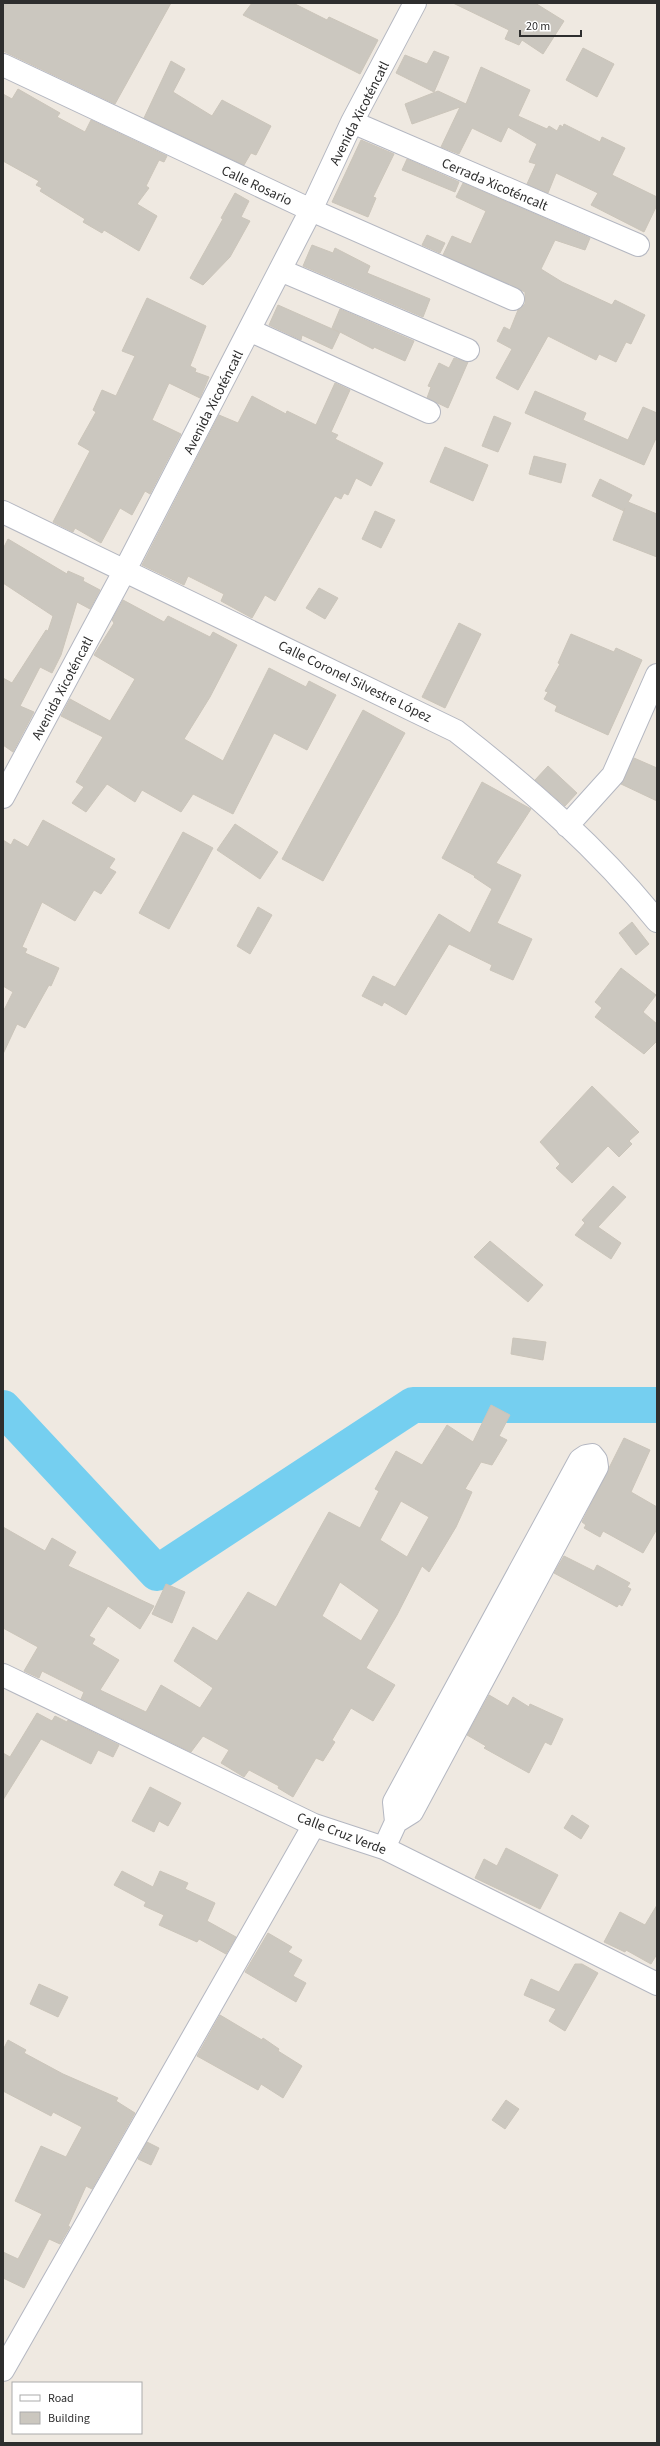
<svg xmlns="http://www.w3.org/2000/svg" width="660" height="2446" font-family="'Source Sans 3',sans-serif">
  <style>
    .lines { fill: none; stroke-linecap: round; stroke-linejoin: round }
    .river { stroke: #75cff0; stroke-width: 36 }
    .building { fill: #cbc7bf; stroke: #cbc5ba; fill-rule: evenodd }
    .minor-casing { stroke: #b4b7c1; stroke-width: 24 }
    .minor { stroke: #fff; stroke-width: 22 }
    .labels { text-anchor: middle; stroke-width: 3.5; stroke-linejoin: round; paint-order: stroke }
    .street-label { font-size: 14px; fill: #2e2e2e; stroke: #fff }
  </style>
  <rect width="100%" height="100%" fill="#efe9e1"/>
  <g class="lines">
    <path class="river" d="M3,1408L157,1573L413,1405H657"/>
  </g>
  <path class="building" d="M3,3H171L115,104L3,51Z
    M252,3H293L327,20L329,17L378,40L360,74L243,15Z
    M453,3H535L564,21L543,54L522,40L519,45L505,39L509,30Z
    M583,48L614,64L597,97L566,80Z
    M434,51L449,57L434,92L396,73L405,55L427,64Z
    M171,61L185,69L173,92L212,116L222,100L271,126L256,155L251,153L244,165L144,118Z
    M481,67L530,90L518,116L547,129L549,126L557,131L560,125L563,127L564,124L600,142L602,137L625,148L612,175L657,197V205L644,232L591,205L598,193L556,173L548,193L527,184L536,164L529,162L537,144L508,127L501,142L472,128L459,154L441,147L460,107L412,124L405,104L438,91L466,104Z
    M18,89L60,113L57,117L85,132L91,120L167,156L164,162L159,160L146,186L149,188L137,204L157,216L139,251L104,230L102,233L83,222L85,219L40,191L42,188L36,185L39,181L3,161V94L12,99Z
    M361,140L394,154L373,197L376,198L368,217L332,202Z
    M407,159L459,182L455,192L402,170Z
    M463,183L590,238L585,250L555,240L541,269L562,282L612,305L615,300L645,315L631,344L626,342L616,362L599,354L596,360L548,336L518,390L496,378L512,349L497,341L504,327L510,330L518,310L525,304V292L443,255L452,236L471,244L486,211L456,197Z
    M235,193L249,201L241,217L250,221L230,257L203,285L190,278L223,219L221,218Z
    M427,235L445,243L440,253L422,245Z
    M312,245L333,253L335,248L370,266L367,273L430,299L423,317L303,266Z
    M147,298L206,326L190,366L196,369L195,372L209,377L200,398L169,383L152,420L181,434L150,494L145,491L132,515L120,508L101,543L75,528L73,532L53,522L90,451L78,444L96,412L93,410L102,390L116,396L135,356L122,351Z
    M278,305L339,332L332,328L340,309L414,341L405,361L374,347L373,349L340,332L332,349L302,335L301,340L269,325Z
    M454,358L468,362L448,408L427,398L431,387L428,386L439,363L449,368Z
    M335,383L350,390L331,432L338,435L335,439L383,463L371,486L356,478L348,495L344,493L341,499L335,496L275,601L265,595L252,618L221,601L224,594L188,576L184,585L142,565L219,415L238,423L252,396L286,414L287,411L316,425Z
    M535,391L586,413L583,420L628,440L643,407L657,413V436L644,465L525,413Z
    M494,416L511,423L498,452L482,446Z
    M445,447L488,465L473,501L430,482Z
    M534,456L566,464L561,483L529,474Z
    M600,479L632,495L628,502L657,514V557L613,540L625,508L624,511L592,496Z
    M375,511L395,520L381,548L362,539Z
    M8,539L67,574L68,571L84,578L83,581L100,590L90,609L77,602L61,655L52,673L40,667L20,706L34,712L13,752L3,745V678L12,683L46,630L48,631L53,616L3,583V549Z
    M319,588L338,598L325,619L306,608Z
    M123,600L164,622L168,616L210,637L213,632L237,645L210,697L184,739L223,761L269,668L306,687L309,681L336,695L307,750L274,733L233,814L193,794L181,812L142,790L135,802L107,784L86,812L72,803L84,787L76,782L103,737L61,716L70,699L110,721L135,679L94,655L114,623L112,620Z
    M459,623L481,634L445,708L422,697Z
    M571,634L614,652L616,648L642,660L608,735L555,711L557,706L544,699L548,692L545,691L560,664L558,663Z
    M363,710L405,733L323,881L282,859Z
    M634,758L657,768V801L621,784Z
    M548,766L577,793L565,806L535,780Z
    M482,782L531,809L496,863L521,875L497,923L532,939L513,980L490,970L492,965L449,944L406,1015L384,1002L382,1006L362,996L373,976L395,987L439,914L470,933L492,889L474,877L475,876L442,858Z
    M43,820L115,859L109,868L116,872L101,894L94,890L75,921L42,902L22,947L27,949L25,953L59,968L51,986L49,985L25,1028L17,1024L3,1054V1012L13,992L3,986V840L11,845L14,839L28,847Z
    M235,824L278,852L260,879L217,850Z
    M183,832L213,848L169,929L139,913Z
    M258,907L272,915L250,954L237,946Z
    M632,922L649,944L636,955L619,933Z
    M621,968L656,995L643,1012L657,1024V1041L644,1054L595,1017L602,1008L595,1002Z
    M592,1086L639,1132L629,1141L632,1144L619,1157L608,1146L572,1183L556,1168L560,1164L540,1142Z
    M613,1186L626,1197L598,1227L621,1243L611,1259L575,1235L585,1223L582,1220Z
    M490,1241L543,1285L528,1302L474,1257Z
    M513,1338L546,1342L543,1360L511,1354Z
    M491,1405L510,1415L499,1436L507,1440L492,1465L481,1462L465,1489L472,1492L456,1527L429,1572L422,1566L397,1615L366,1668L395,1685L373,1721L351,1708L332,1740L335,1742L323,1761L316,1758L293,1797L278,1788L279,1786L249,1770L244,1777L221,1763L229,1750L203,1736L191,1752L81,1699L84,1692L42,1671L39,1678L24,1671L38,1647L3,1628V1527L45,1551L52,1538L76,1552L68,1566L154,1606L140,1629L108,1606L89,1636L95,1639L92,1644L119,1660L100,1690L146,1712L161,1685L200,1708L213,1688L174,1661L193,1627L217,1641L248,1592L276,1607L329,1512L360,1528L379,1491L375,1489L396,1451L422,1465L447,1425L473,1442ZM401,1501L429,1517L407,1557L380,1540ZM340,1582L379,1610L361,1641L322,1616Z
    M624,1438L650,1450L631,1492L657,1507V1529L643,1553L603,1531L600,1537L584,1528L586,1525L582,1522Z
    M564,1556L594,1571L597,1565L630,1583L627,1587L631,1589L622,1606L619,1604L617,1607L554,1573Z
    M166,1584L185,1592L172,1623L152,1614Z
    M489,1695L508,1706L513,1697L529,1707L530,1704L563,1719L551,1745L545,1742L529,1773L484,1748L486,1746L467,1735Z
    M37,1713L52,1721L55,1716L67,1722L68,1720L119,1745L113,1757L98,1750L91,1764L41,1739L3,1800V1753L10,1757Z
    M150,1787L181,1803L168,1826L159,1821L154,1832L132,1821Z
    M572,1815L589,1826L581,1839L564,1828Z
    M506,1848L558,1875L540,1909L475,1878L484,1859L497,1866Z
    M122,1871L153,1887L160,1871L188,1883L185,1889L215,1903L207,1921L236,1937L226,1954L199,1939L197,1942L159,1925L164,1915L144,1906L146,1902L114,1885Z
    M657,1905V1954L651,1964L626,1950L625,1952L604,1942L620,1912L645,1925Z
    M268,1933L292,1947L288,1952L302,1960L293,1976L306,1983L296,2002L245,1972Z
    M575,1964H582L598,1973L565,2031L549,2021L556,2009L524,1995L531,1979L559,1992Z
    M39,1984L68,1997L58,2017L30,2004Z
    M220,2015L262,2040L263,2038L279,2049L278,2051L302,2066L283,2098L261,2084L258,2090L197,2056Z
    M8,2040L26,2050L24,2053L63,2074L118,2098L116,2101L135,2113L92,2189L86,2186L68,2226L70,2227L60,2244L49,2239L24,2288L3,2278V2252L18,2259L42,2214L15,2201L41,2146L66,2157L82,2127L53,2112L51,2116L3,2091V2050Z
    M506,2100L519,2109L505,2129L492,2120Z
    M147,2142L159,2148L151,2165L138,2159Z"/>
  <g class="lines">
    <defs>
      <path id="minor" d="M3,65L311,210L513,299
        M352,122L638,245
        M280,270L468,350
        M249,330L429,412
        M3,512L456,731C529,788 599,849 657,921
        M3,797L125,570L311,210L352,122L415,3
        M567,826L613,775L657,675
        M3,1675L314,1825L384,1848L657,1984
        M384,1848L396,1822L412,1812L597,1467L596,1460L592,1455L586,1456L580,1460L394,1802L396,1822
        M3,2370L314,1825"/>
    </defs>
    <use href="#minor" class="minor-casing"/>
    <use href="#minor" class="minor"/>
  </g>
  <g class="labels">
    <g class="street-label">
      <text transform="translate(359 113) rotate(-63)" y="5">Avenida Xicoténcatl</text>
      <text transform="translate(495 184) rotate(23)" y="5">Cerrada Xicoténcalt</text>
      <text transform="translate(257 185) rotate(25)" y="5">Calle Rosario</text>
      <text transform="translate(213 402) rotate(-63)" y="5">Avenida Xicoténcatl</text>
      <text transform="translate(355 681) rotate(26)" y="5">Calle Coronel Silvestre López</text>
      <text transform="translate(62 688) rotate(-62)" y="5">Avenida Xicoténcatl</text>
      <text transform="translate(342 1833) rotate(21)" y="5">Calle Cruz Verde</text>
    </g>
  </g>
  <rect width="660" height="2446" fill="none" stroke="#2e2e2e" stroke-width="8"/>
  <rect x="12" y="2382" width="130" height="52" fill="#ffffff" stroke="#ababab"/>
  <rect x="20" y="2395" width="20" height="6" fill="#ffffff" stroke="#ababab"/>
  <text x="48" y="2402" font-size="12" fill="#2e2e2e">Road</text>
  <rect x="20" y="2412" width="20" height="12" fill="#cbc7bf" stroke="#ababab"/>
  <text x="48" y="2422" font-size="12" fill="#2e2e2e">Building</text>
  <path d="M520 30v6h61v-6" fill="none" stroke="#2e2e2e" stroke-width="2"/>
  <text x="526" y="30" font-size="12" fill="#2e2e2e" stroke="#ffffff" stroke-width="3" paint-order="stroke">20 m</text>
</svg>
